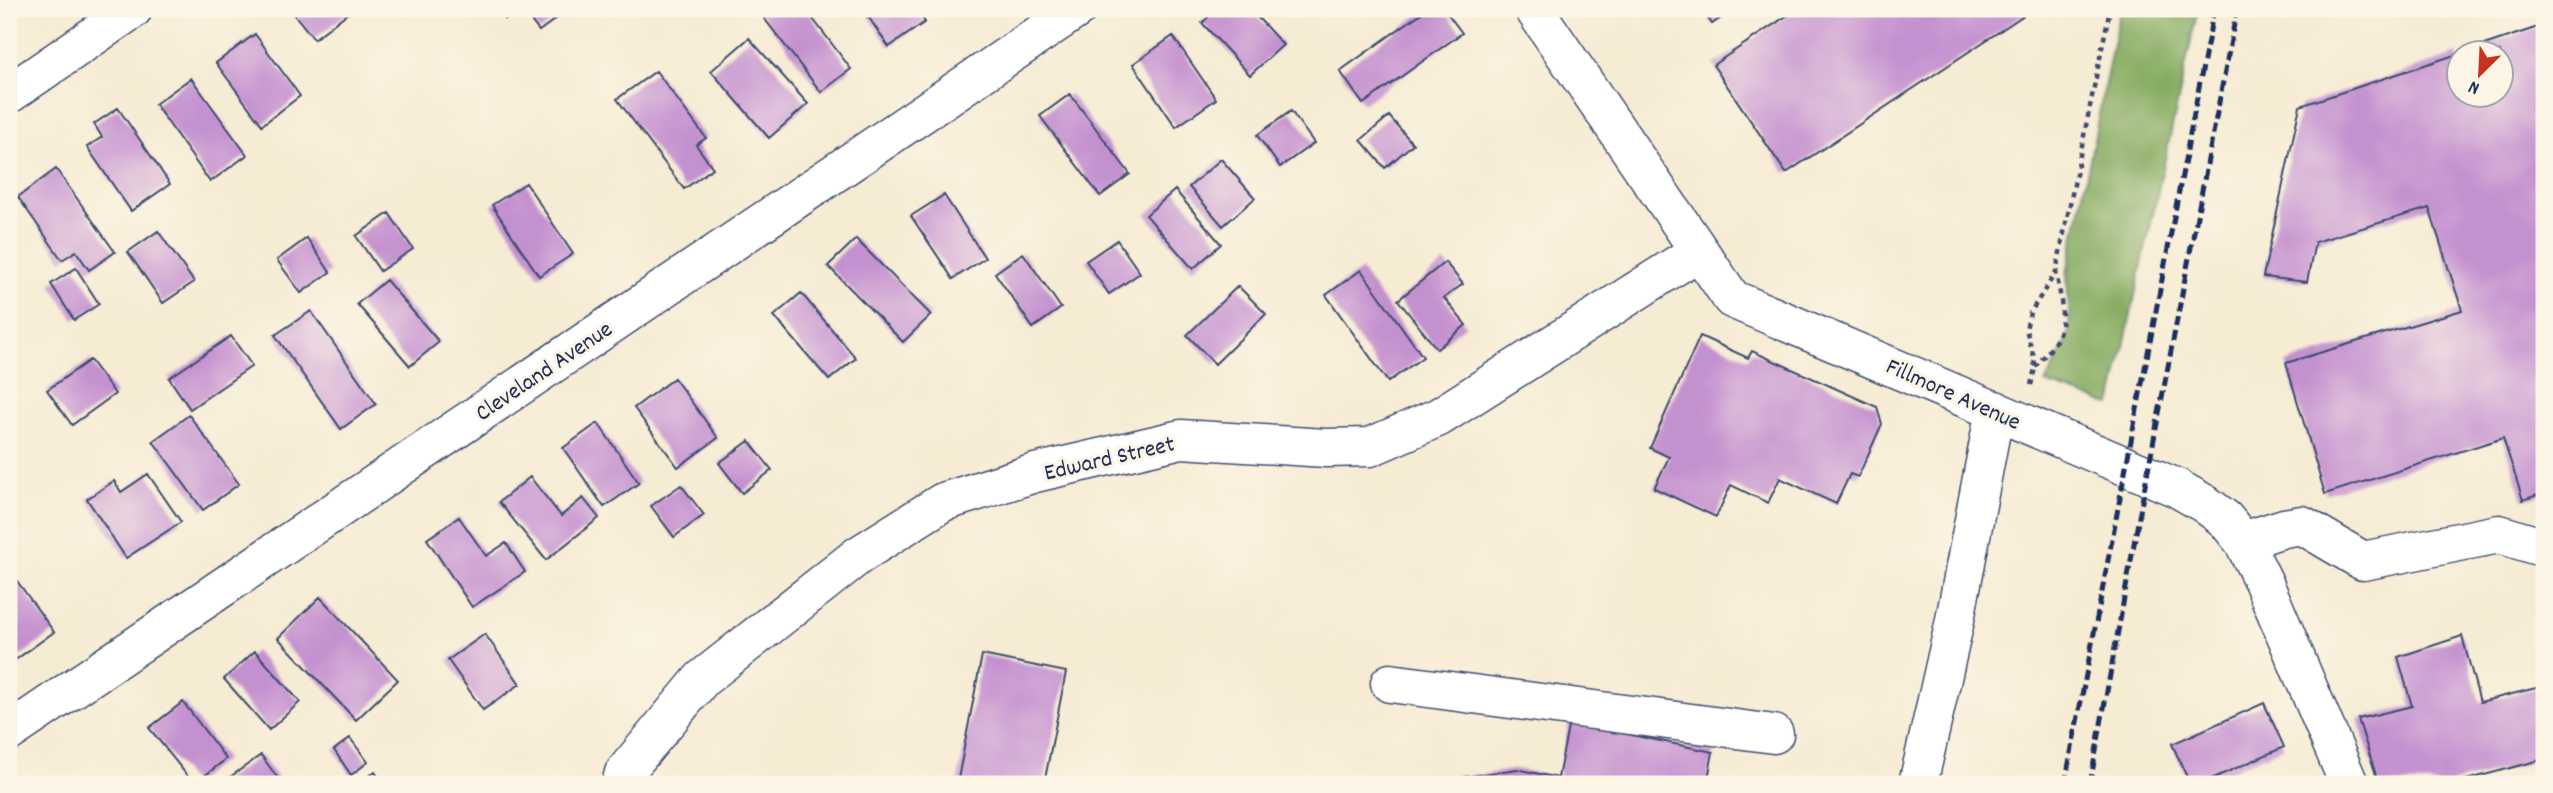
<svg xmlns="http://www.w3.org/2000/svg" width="2553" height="793" font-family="Dekko,sans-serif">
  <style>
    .forest { fill: #86ac62; stroke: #506e60; stroke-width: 2 }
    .building { fill: #c491d0 }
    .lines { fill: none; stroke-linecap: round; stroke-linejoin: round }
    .minor-casing { stroke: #3c4b70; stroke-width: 41 }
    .path { stroke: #3c4b70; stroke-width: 4.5; stroke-dasharray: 5 5; stroke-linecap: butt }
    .minor { stroke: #fff; stroke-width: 38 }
    .rail { stroke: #1b2f5e; stroke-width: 5; stroke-dasharray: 10 5; stroke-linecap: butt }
    .labels { text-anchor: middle; stroke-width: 6; stroke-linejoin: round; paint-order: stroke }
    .street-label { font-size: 24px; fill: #1b2f5e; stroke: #fcf5e5 }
  </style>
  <rect width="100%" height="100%" fill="#fcf5e5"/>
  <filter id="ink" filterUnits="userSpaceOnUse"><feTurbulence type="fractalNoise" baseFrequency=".0143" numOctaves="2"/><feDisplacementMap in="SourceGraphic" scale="14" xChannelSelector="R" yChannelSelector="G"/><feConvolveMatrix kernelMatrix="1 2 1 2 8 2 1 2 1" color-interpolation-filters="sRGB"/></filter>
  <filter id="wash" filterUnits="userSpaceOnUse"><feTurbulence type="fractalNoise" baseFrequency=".00686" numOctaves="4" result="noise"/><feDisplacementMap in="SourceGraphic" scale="28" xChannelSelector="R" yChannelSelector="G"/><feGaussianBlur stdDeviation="1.57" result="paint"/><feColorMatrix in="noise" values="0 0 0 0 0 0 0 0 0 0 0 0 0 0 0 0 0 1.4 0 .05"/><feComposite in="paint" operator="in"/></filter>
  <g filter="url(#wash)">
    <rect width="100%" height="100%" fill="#f6ebd3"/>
    <path class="forest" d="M2120,9H2198L2111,405L2045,383L2063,349L2070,328L2067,274Z"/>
    <g id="blocks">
      <path class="building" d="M290,9H353L314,39Z
        M497,9H518L505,19Z
        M522,9H556L561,15L539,31Z
        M757,9H810L807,11L851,69L821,92Z
        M863,9H915L925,22L889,47Z
        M1217,9H1250L1283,45L1250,75L1202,23Z
        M1427,9H1444L1462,33L1363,104L1340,71Z
        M1702,9H1734L1712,24Z
        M1797,9H2020L2024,15L1786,173L1713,65Z
        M2544,25V493L2523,500L2503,438L2325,494L2286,363L2462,310L2429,208L2315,242L2307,282L2263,277L2300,106L2458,54V94H2500V52H2463Z
        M255,34L300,96L262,125L216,63Z
        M1173,36L1216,99L1176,127L1133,64Z
        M749,38L808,104L769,138L711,71Z
        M656,71L706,138L696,145L713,168L684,189L617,99Z
        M191,78L247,155L210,182L155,104Z
        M1070,94L1130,174L1100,196L1040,116Z
        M118,108L170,184L131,211L87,147L102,137L94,124Z
        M1291,111L1314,143L1280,167L1257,135Z
        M1389,116L1413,144L1385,168L1361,140Z
        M1221,159L1255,198L1223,226L1189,187Z
        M56,169L115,252L89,270L76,251L62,260L18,197Z
        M526,183L573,254L539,276L492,205Z
        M1175,190L1221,244L1193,269L1146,215Z
        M944,195L985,258L953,279L911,216Z
        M389,213L413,249L380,271L356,236Z
        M158,231L194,282L163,303L128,252Z
        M307,238L330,272L301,293L277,260Z
        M856,239L931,315L903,342L828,266Z
        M1117,240L1140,273L1109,294L1086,261Z
        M1023,253L1061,308L1033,328L995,273Z
        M1445,262L1463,284L1444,298L1466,325L1437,349L1398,300Z
        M76,268L99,304L74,320L51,284Z
        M1361,270L1423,357L1388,382L1326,295Z
        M386,280L439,342L410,366L357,304Z
        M1238,286L1266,314L1215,364L1187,335Z
        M801,293L856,358L829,380L774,316Z
        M311,311L376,404L341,429L275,335Z
        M231,336L252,366L190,409L169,378Z
        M1700,336L1748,358L1752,351L1877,407L1882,424L1858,477L1850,474L1836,504L1780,478L1768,503L1731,485L1716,517L1654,488L1669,457L1650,448Z
        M90,360L115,394L72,425L47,390Z
        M674,378L718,438L678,467L634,408Z
        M189,415L239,484L203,510L153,441Z
        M598,423L639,483L604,507L563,448Z
        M749,441L772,470L742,493L719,463Z
        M148,474L181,522L126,558L87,499L114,481L121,492Z
        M530,477L561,516L583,498L599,518L546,560L499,502Z
        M681,485L704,515L674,537L651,506Z
        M459,517L486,556L506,543L525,572L472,607L427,539Z
        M9,570L54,632L11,663L9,660Z
        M320,597L398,680L356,720L278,638Z
        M485,634L520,684L483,710L448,660Z
        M2462,636L2480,702L2544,686V759L2451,784H2379L2358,719L2412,706L2398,657Z
        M255,651L300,702L269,730L224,679Z
        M982,655L1066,672L1044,784H957Z
        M183,702L226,759L194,784L149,728Z
        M2264,703L2284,747L2200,784H2190L2172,744Z
        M1569,722L1713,752L1707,784H1418L1517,769L1558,778Z
        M350,738L368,762L351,775L334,750Z
        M261,755L282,784H229L226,780Z
        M375,772L383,784H357Z"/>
    </g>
  </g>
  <g filter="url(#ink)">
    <use href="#blocks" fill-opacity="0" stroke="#3c4b70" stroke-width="2"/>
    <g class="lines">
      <defs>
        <path id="minor" d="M1534,9L1732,299L2177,488L2205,504L2225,519L2243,541L2263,581L2349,784
          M9,94L133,9
          M2243,541L2284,528L2302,525L2363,561L2499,534L2538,546L2544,544
          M1390,683L1774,734
          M9,732L1077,9
          M621,784L624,773L702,679L859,555L943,502L1035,473L1181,439L1326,448L1370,447L1439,417L1699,251
          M1918,784L1954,625L1995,410"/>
      </defs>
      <use href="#minor" class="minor-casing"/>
      <path class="path" d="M2035,367C2042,358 2051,350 2056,340C2067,320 2060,294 2056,272
        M2031,385L2035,368L2034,357L2026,329L2030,313L2056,272L2110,9"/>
      <use href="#minor" class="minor"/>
      <path class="rail" d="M2065,784L2214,9
        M2090,784L2138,522L2237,9"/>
    </g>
  </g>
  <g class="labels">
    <g class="street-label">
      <text transform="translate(543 370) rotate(-34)" y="8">Cleveland Avenue</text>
      <text transform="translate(1954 393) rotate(24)" y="8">Fillmore Avenue</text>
      <text transform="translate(1109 457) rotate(-13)" y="8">Edward Street</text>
    </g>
  </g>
  <rect width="2553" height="793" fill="none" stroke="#fcf5e5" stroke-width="35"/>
  <g transform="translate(2480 74) rotate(204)"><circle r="33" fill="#fcf5e5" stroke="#a2a6af" stroke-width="2"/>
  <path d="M0-5L12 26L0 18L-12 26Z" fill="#c8321e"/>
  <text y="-10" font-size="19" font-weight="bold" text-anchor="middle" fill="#1b2f5e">N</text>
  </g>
</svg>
